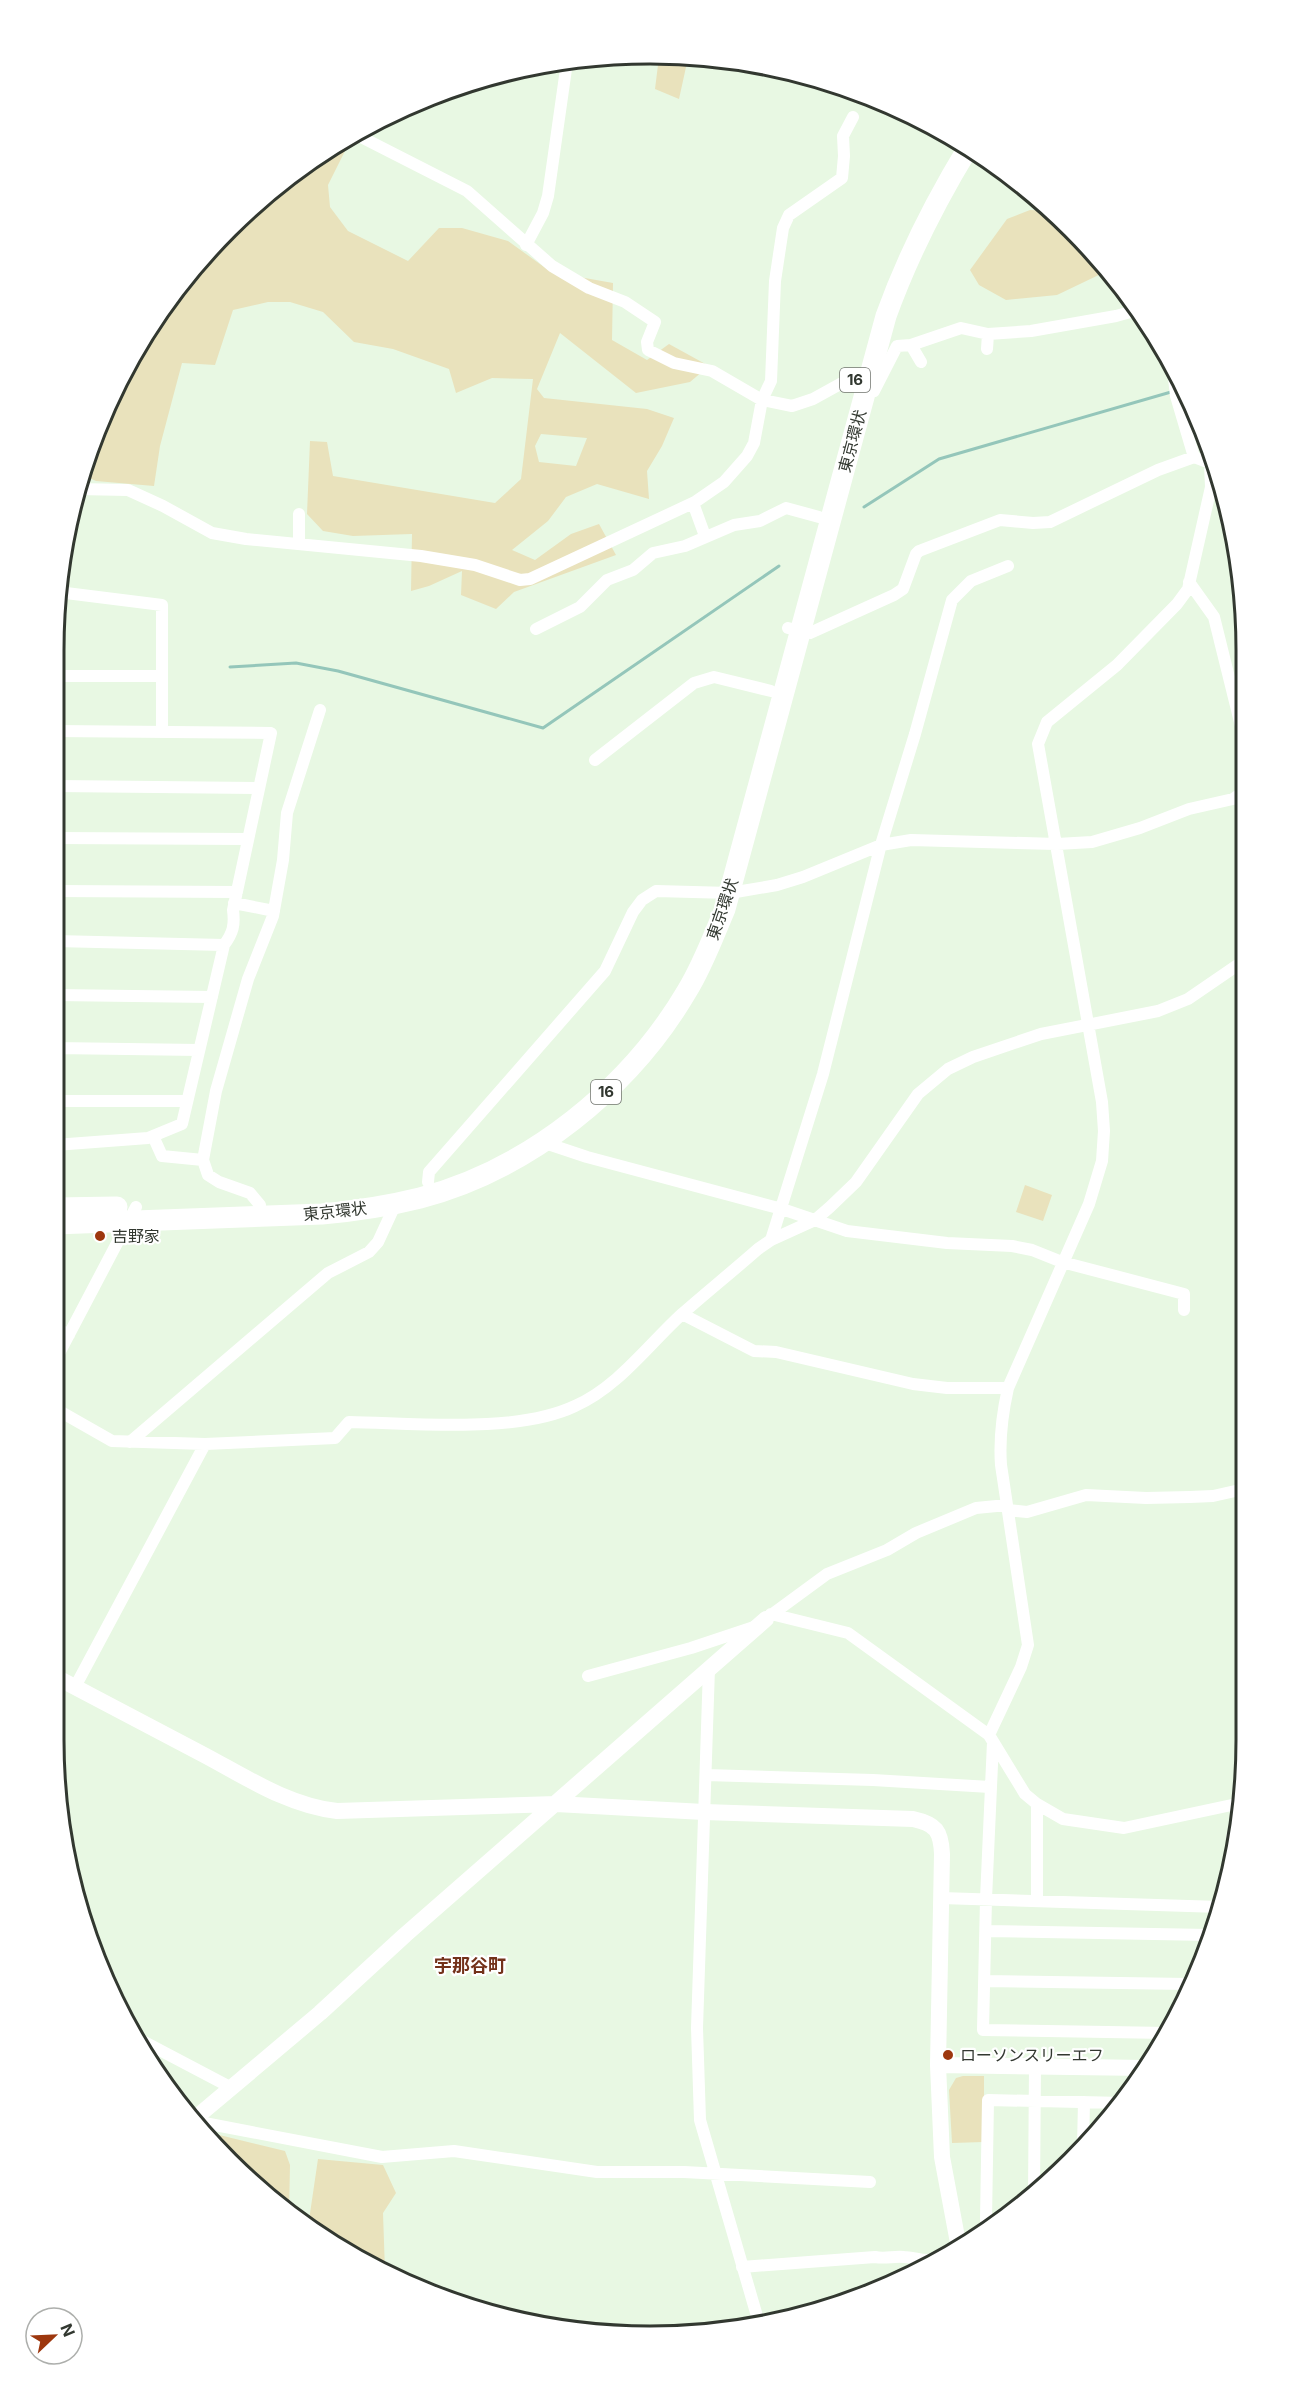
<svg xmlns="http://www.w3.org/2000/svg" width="1300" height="2390" font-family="Inter,'Noto Sans JP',sans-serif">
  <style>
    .green { fill: #e9e2bc; fill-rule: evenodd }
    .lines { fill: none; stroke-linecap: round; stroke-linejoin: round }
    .stream { stroke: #94c6ba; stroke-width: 3 }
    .street { stroke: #fff; stroke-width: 12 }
    .secondary { stroke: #fff; stroke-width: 16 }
    .highway { stroke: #fff; stroke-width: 21 }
    .poi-dot { fill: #9d370e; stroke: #fff; stroke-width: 2 }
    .labels { text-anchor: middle; stroke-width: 4.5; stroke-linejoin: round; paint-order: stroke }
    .shield { fill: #fff; stroke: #70746e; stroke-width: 1.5 }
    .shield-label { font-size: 15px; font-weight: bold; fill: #323830 }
    .street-label { font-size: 16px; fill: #323830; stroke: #fff }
    .poi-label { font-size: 16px; fill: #323830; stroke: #fff; text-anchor: start }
    .neighbourhood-label { font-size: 18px; font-weight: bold; fill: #73311a; stroke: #fff }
    .rim { fill: none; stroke: #323830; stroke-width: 3 }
  </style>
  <rect width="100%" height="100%" fill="#e8f8e3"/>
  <path class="green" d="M659,57L688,58L679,99L655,89Z
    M751,65L820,81L754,73Z
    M352,137L328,185L330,207L348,231L408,261L439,228H462L508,241L551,272L613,283L612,340L647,360L669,344L709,366L690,382L636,393L560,333L537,389L544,398L647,409L674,418L662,446L647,471L649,499L597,484L566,497L548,521L512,550L535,560L571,534L599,524L616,555L514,592L496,609L461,595L462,571L429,586L411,591L412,534L353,536L323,531L307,514L310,441L327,442L333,476L495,503L521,479L533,379L492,378L456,393L449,369L393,349L354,342L323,312L290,302H268L233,310L215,365L182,363L160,446L154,486L96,481L83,475L134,352L202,257L287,177ZM541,434L587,438L576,466L539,462L535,446Z
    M1030,210L1051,211L1105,272L1057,295L1006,300L979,285L970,270L1007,219Z
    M1025,1185L1052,1195L1043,1221L1016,1212Z
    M963,2076H984V2142L952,2143L949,2090L956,2078Z
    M203,2131L285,2151L290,2165L289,2213L257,2188Z
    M318,2159L383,2165L396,2193L383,2213L385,2271L319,2236L308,2227Z"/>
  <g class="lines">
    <path class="stream" d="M864,507L939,459L1171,392
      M230,667L296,663L338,671L543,728L779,566"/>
    <path class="street" d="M353,136L361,137L467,191L552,266L589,288L625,302L655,322L647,342L648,350L674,363L712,371L762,400L792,406L813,399L842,383L874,391L897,346L911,345L921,362
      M526,245L543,213L548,196L567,62
      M911,345L961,328L988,334L1031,331L1116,316L1138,310
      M987,349L988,334
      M1173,369L1176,396L1194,457
      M77,489L128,490L163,506L212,533L246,539L421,556L475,565L520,580L530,579L695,502L724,482L747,456L754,443L762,400L771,381L775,281L783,228L789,215L842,178L844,156L843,136L853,117
      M693,503L705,536
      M299,544V514
      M1189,582L1214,617L1241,726
      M58,592L162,605V732
      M788,628L810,633L894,595L903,589L916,554L919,551L1000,520L1033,523L1050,522L1158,470L1194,457L1212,464
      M536,629L580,607L607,580L633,570L653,553L685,546L734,525L760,521L786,508L819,517
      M55,676H162
      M595,760L694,683L714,677L771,691
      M55,786L258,788
      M55,838L247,839
      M55,891L237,892
      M234,903L274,911
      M55,941L224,945
      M55,995L212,997
      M55,1043L57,1145
      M55,1048L199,1050
      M56,1101H187
      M153,1136L162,1156L203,1160
      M542,1142L587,1157L782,1209L847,1231L947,1243L1012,1246L1032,1250L1062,1262L1184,1294V1310
      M55,1145L148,1138L182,1124L224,945C233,933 235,925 233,910L271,733L55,731
      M428,1182L429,1172L605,971L633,912L642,900L656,891L730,893L777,885L803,877L881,845L911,840L1057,844L1092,842L1140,828L1189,809L1233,799L1242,793
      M260,1205L250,1193L219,1182L208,1175L203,1160L216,1091L248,979L273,916L283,860L287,813L320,710
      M771,1240L823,1074L880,848L915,734L952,600L971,581L1008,566
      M682,1314L754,1351L776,1352L913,1384L947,1388H1008
      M54,1327L69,1335
      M54,1363L136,1207
      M54,1408L112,1441L205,1444L335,1438L349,1422C414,1423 516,1434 575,1406C618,1387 648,1345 682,1314C707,1292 733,1271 758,1249L771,1240L815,1220L830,1207L856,1182L918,1094L948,1069L973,1057L1041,1034L1158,1011L1188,999L1242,962
      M130,1442L328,1273L369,1252L378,1242L396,1203
      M1008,1510L1027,1512L1086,1495L1146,1498L1190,1497L1213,1496L1244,1489
      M771,1614L848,1633L989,1735L1025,1794L1037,1804L1063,1819L1124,1828L1241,1803
      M767,1618L827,1574L887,1550L916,1533L976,1508L1007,1505
      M709,1668L697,2028L700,2120L759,2323
      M588,1676L691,1648L754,1627
      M75,1687L205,1444
      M989,1735L1021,1667L1028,1645L1001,1465C999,1438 1002,1415 1008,1388L1089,1204L1102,1161L1104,1131L1102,1102L1038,744L1047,722L1117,665L1177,604L1188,589L1211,487L1210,464
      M993,1742L986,1899L983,2030L1168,2033
      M706,1775L873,1780L990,1787
      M1232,1856V1837L1235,1836
      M941,1898L1220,1907
      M1037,1901V1804
      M986,1931L1209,1935
      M985,1981L1189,1984
      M133,2036L230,2087
      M194,2121L382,2157L454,2151L597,2172H684L870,2182
      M1083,2146L1084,2102
      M1034,2195L1035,2066
      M1001,2220H986L988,2100L1123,2103
      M742,2267L875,2257C885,2259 894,2256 904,2257C923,2258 920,2263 942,2257"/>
    <path class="secondary" d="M54,1676C105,1703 155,1729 206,1756C247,1778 290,1806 337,1811L556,1804L704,1812L913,1819C936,1824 941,1831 942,1854L938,2065L942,2157L959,2248
      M938,2065L1146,2068
      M193,2120L320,2013L405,1935L766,1619"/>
    <path class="highway" d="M55,1208L117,1207
      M55,1224L322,1214C355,1211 388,1206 420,1198C530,1169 630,1088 687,991C703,965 713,937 725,909L886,316C908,255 934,204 968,148"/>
  </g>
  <g class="poi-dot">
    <circle cx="100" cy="1236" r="6"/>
    <circle cx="948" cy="2055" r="6"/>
  </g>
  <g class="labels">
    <g class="shield">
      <rect x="840" y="368" width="30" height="24" rx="4.5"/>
      <rect x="591" y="1080" width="30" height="24" rx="4.5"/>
    </g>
    <g class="shield-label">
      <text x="855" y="385">16</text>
      <text x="606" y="1097">16</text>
    </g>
    <g class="street-label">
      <text transform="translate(852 441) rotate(-75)" y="6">東京環状</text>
      <text transform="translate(722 909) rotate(-71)" y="6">東京環状</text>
      <text transform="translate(335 1211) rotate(-6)" y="6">東京環状</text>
    </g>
    <g class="poi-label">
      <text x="112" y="1242">吉野家</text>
      <text x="960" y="2061">ローソンスリーエフ</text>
    </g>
    <g class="neighbourhood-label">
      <text x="470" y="1972">宇那谷町</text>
    </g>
  </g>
  <path d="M0 0H1300V2390H0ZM650 64H650A586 586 0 0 1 1236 650V1740A586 586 0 0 1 650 2326H650A586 586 0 0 1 64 1740V650A586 586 0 0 1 650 64Z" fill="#fff" fill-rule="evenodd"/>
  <path class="rim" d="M650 64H650A586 586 0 0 1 1236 650V1740A586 586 0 0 1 650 2326H650A586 586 0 0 1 64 1740V650A586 586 0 0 1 650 64Z"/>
  <g transform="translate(54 2336) rotate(67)"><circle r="28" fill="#ffffff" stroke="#adafac" stroke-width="1.5"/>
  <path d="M0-4.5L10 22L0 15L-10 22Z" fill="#9d370e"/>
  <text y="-9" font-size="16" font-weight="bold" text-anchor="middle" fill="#323830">N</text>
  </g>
</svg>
